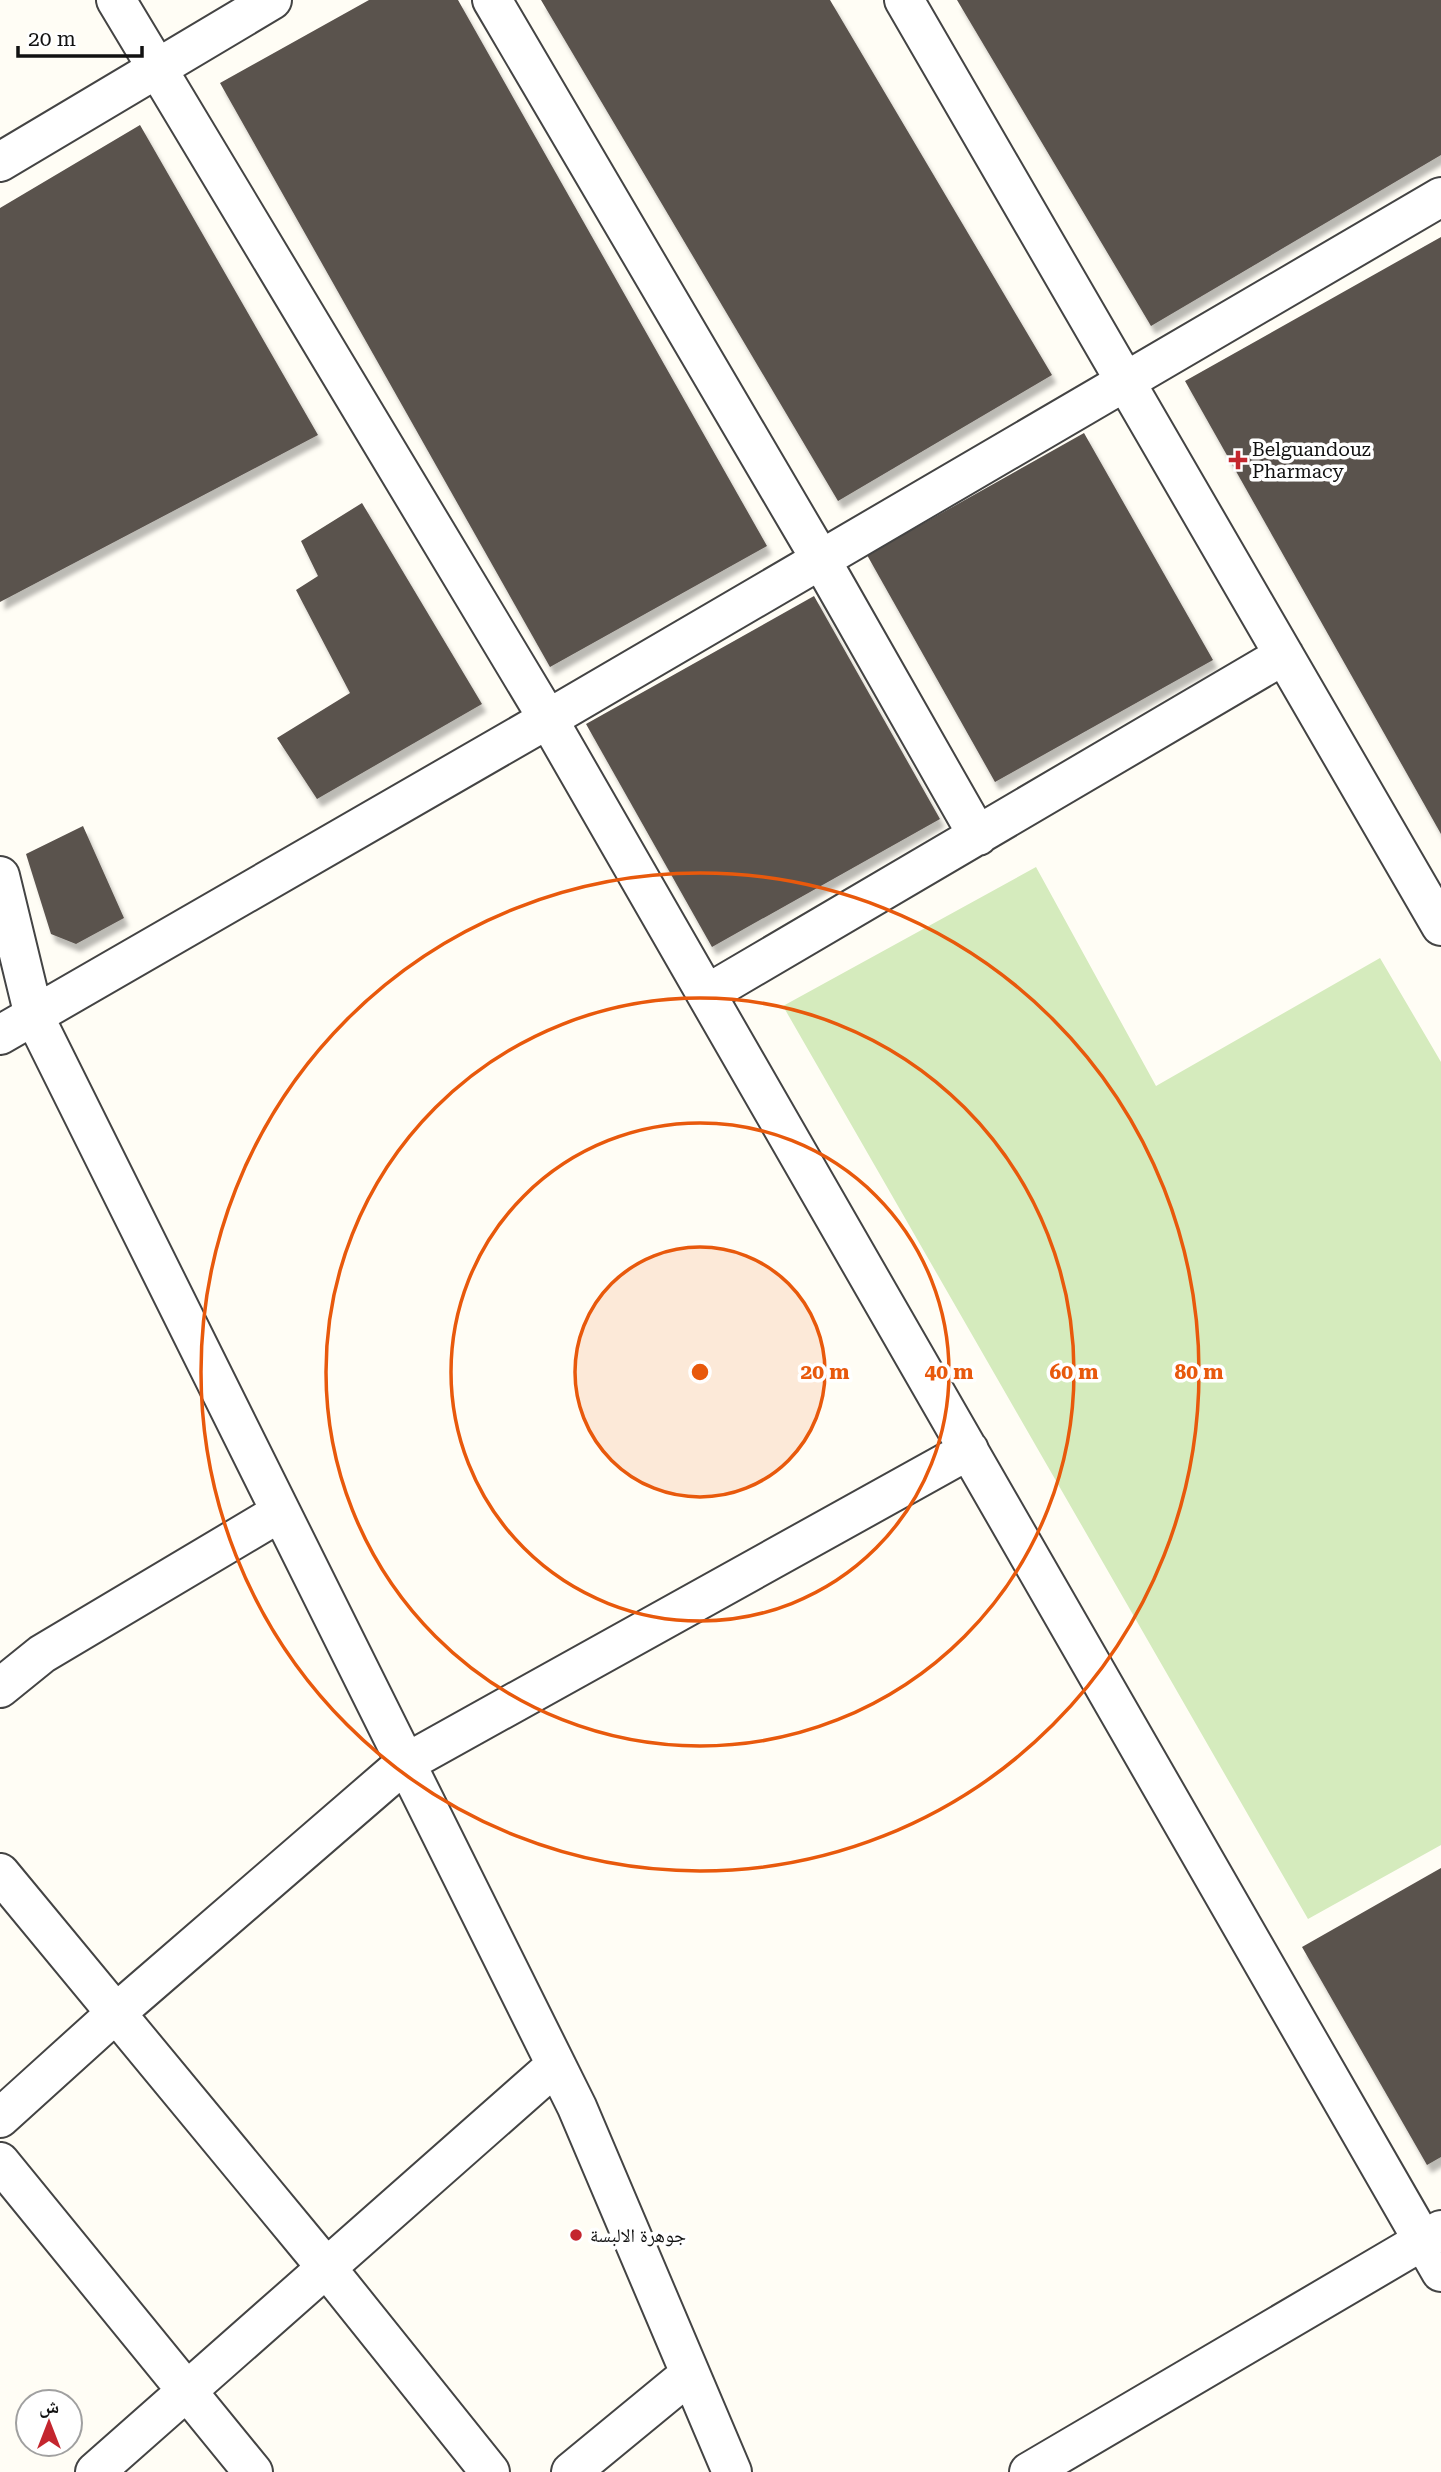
<svg xmlns="http://www.w3.org/2000/svg" width="1441" height="2472" font-family="'Roboto Serif','Noto Naskh Arabic',serif">
  <style>
    .green { fill: #d5ebbd }
    .building { fill: #5a524d; filter: url(#shadow) }
    .lines { fill: none; stroke-linecap: round; stroke-linejoin: round }
    .minor-casing { stroke: #444; stroke-width: 42 }
    .minor { stroke: #fff; stroke-width: 38 }
    .ring { fill: none; stroke: #e8590c; stroke-width: 3.5 }
    .poi-dot { fill: #c4262e; stroke: #fff; stroke-width: 2.5 }
    .labels { text-anchor: middle; stroke-width: 7; stroke-linejoin: round; paint-order: stroke }
    .poi-label { font-size: 19px; fill: #111; stroke: #fff; text-anchor: start }
    .centre { fill: #e8590c; stroke: #fff; stroke-width: 3.5 }
    .ring-label { font-size: 21px; text-anchor: middle; font-weight: bold; fill: #e8590c; stroke: #fff; stroke-width: 7; stroke-linejoin: round; paint-order: stroke }
  </style>
  <defs>
    <filter id="shadow"><feDropShadow dx="4.5" dy="8" stdDeviation="2" flood-color="#0004"/></filter>
  </defs>
  <rect width="100%" height="100%" fill="#fffdf5"/>
  <path class="green" d="M1036,867L1156,1086L1380,958L1441,1062V1845L1308,1919L783,1006Z"/>
  <path class="building" d="M369,0H458L767,546L550,667L220,83Z
    M541,0H830L1052,375L838,501Z
    M957,0H1441V155L1151,326Z
    M140,125L318,435L0,602V208Z
    M1441,237V834L1185,381Z
    M1084,433L1213,660L995,782L867,555Z
    M362,503L482,704L317,799L277,738L350,693L296,590L318,576L301,541Z
    M814,596L940,819L712,947L586,724Z
    M83,826L124,918L76,944L51,934L26,854Z
    M1441,1868V2157L1427,2165L1302,1947Z"/>
  <g class="lines">
    <defs>
      <path id="minor" d="M116,0L548,719L1441,2272
        M492,0L821,560L978,836
        M904,0L1441,926
        M0,162L272,0
        M0,876L34,1016L577,2107L732,2472
        M707,994L1284,655
        M0,1035L548,719L1441,197
        M0,1688L42,1654L279,1513
        M0,1873L325,2266L490,2472
        M0,2118L116,2013L404,1764L969,1450
        M0,2162L253,2472
        M95,2472L556,2065
        M571,2472L690,2374
        M1029,2472L1441,2230"/>
    </defs>
    <use href="#minor" class="minor-casing"/>
    <use href="#minor" class="minor"/>
  </g>
  <circle cx="700" cy="1372" r="125" fill="#e8590c" fill-opacity=".12"/>
  <g class="ring">
    <circle cx="700" cy="1372" r="125"/>
    <circle cx="700" cy="1372" r="249"/>
    <circle cx="700" cy="1372" r="374"/>
    <circle cx="700" cy="1372" r="499"/>
  </g>
  <g class="poi-dot">
    <path d="M1234.5 449.5h7v7h7v7h-7v7h-7v-7h-7v-7h7z"/>
    <circle cx="576" cy="2235" r="7"/>
  </g>
  <g class="labels">
    <g class="poi-label">
      <text x="1252" y="456">Belguandouz<tspan x="1252" dy="22">Pharmacy</tspan></text>
      <text x="590" y="2242">جوهرة الالبسة</text>
    </g>
  </g>
  <circle cx="700" cy="1372" r="10" class="centre"/>
  <g class="ring-label">
    <text x="825" y="1379">20 m</text>
    <text x="949" y="1379">40 m</text>
    <text x="1074" y="1379">60 m</text>
    <text x="1199" y="1379">80 m</text>
  </g>
  <g transform="translate(49 2423)"><circle r="33" fill="#ffffff" stroke="#a0a0a0" stroke-width="2"/>
  <path d="M0-5L12 26L0 18L-12 26Z" fill="#c4262e"/>
  <text y="-10" font-size="19" font-weight="bold" text-anchor="middle" fill="#111111">ش</text>
  </g>
  <path d="M18 46v10h124v-10" fill="none" stroke="#111111" stroke-width="3.5"/>
  <text x="28" y="46" font-size="21" fill="#111111" stroke="#ffffff" stroke-width="5" paint-order="stroke">20 m</text>
</svg>
